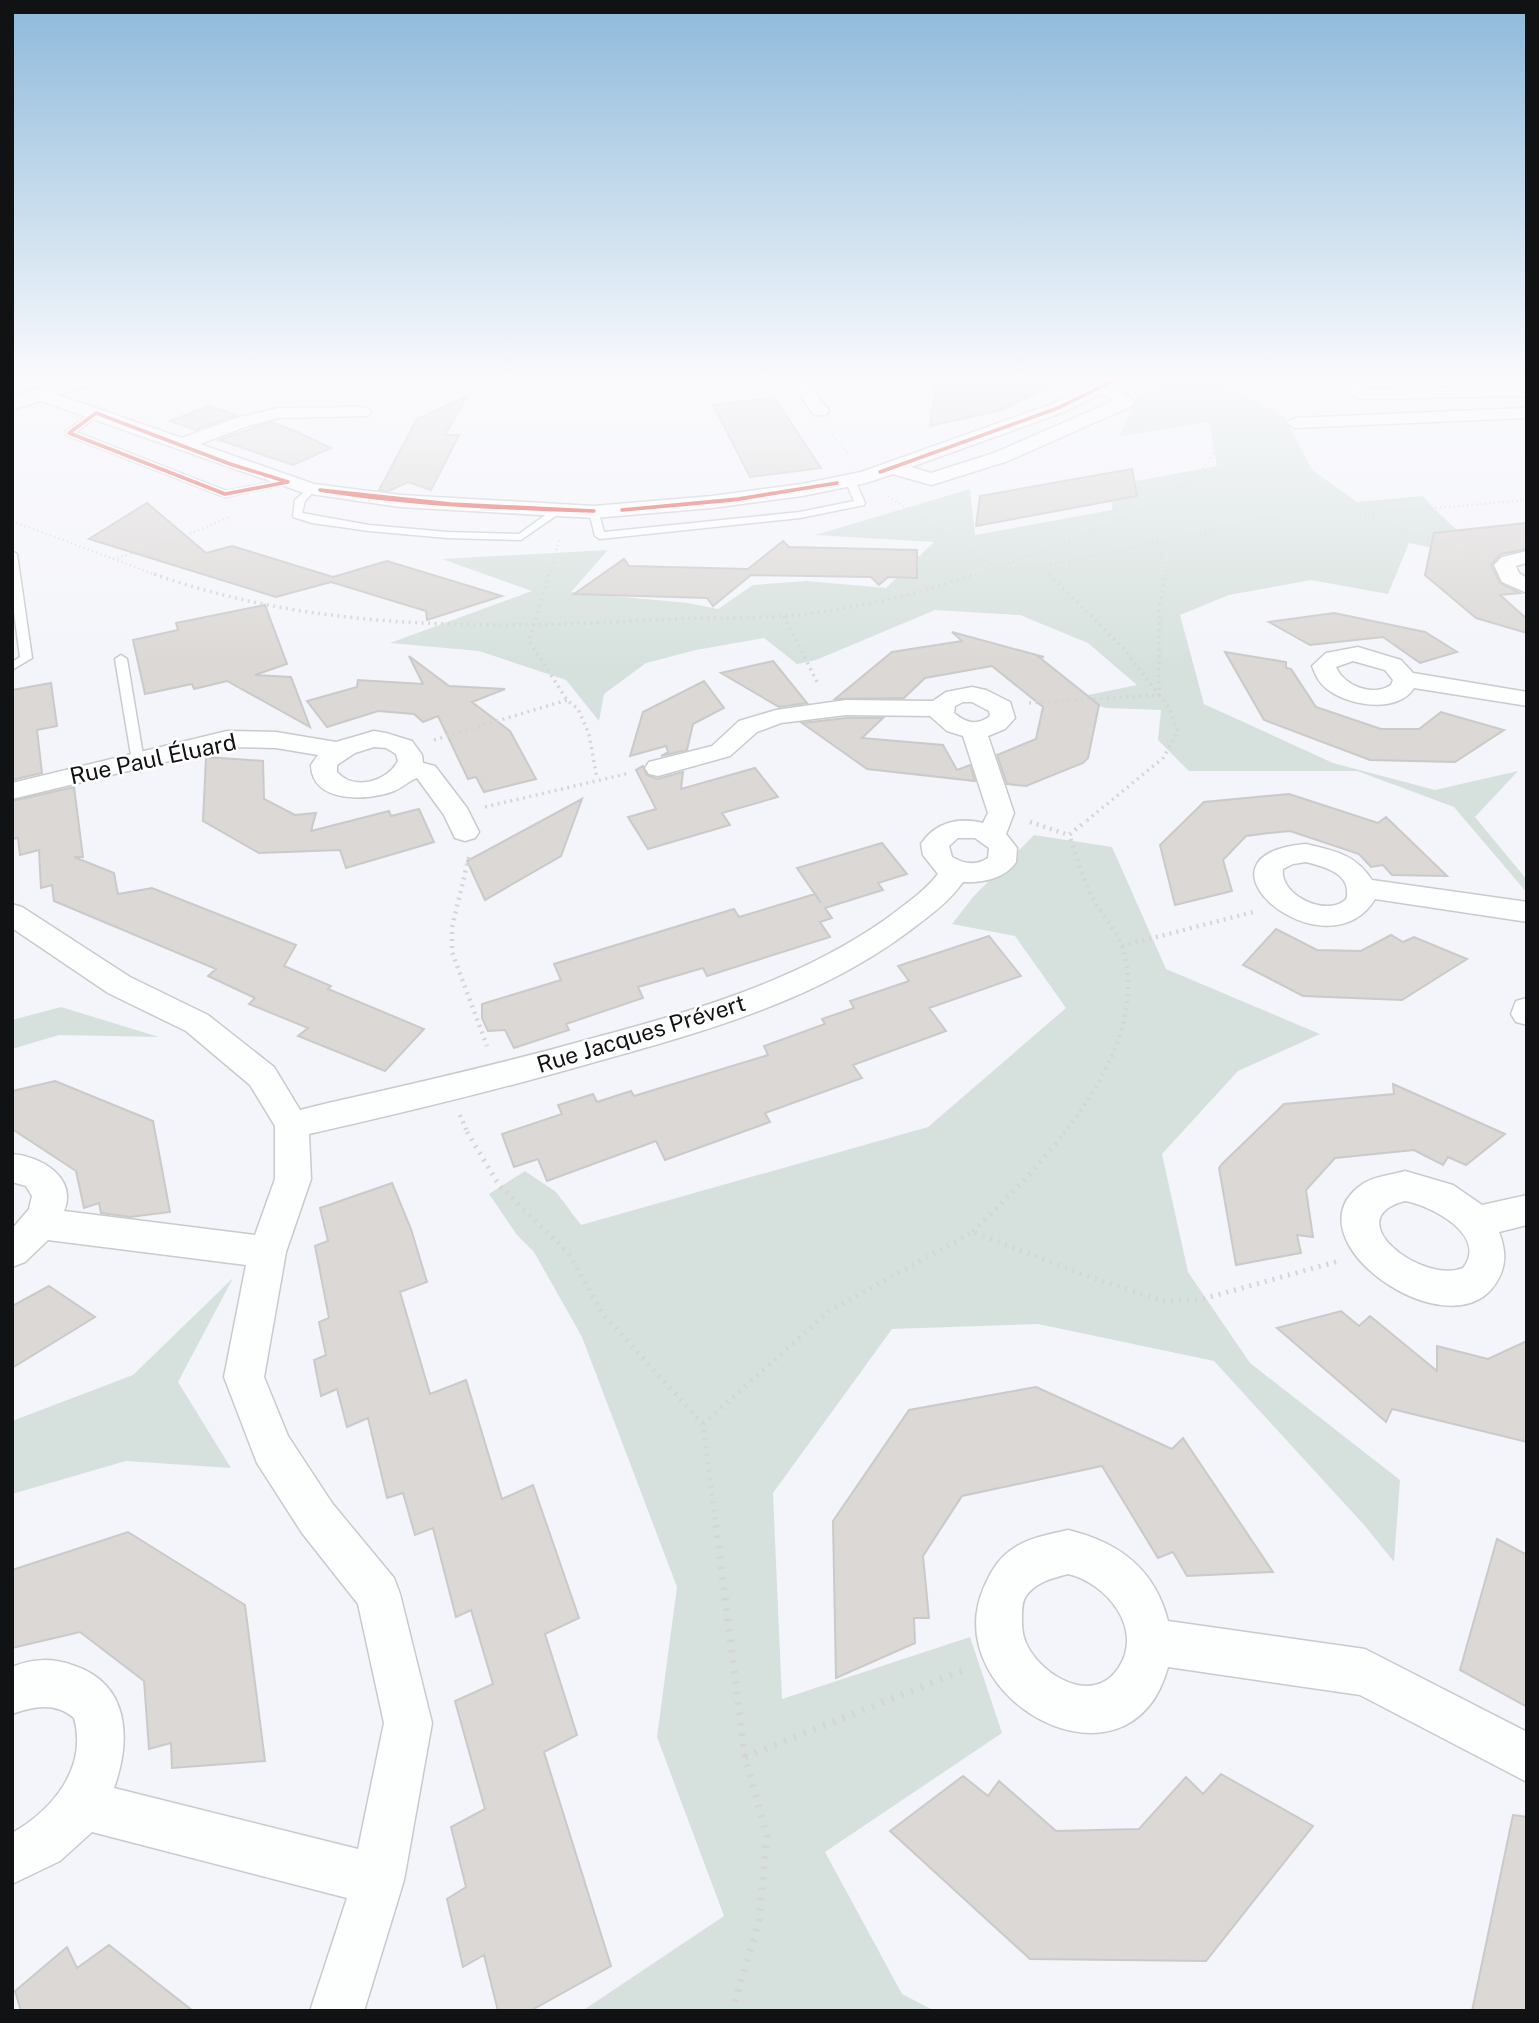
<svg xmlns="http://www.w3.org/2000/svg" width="1539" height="2023" font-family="'Public Sans',sans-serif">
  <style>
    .green { fill: #d6e1dd }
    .building { fill: #dbd8d5; stroke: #cacaca; stroke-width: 2 }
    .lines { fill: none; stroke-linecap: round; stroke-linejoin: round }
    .service-casing { stroke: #c9cacd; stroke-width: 3 }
    .minor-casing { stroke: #c9cacd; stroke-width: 3 }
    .secondary-casing { stroke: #c9cacd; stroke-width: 4 }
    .path-far4 { stroke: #d4d5d6; stroke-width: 2.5; stroke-dasharray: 1 3.5; stroke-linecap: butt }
    .path-far3 { stroke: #d4d5d6; stroke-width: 3.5; stroke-dasharray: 2 4.5; stroke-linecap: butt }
    .path-far2 { stroke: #d4d5d6; stroke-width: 4.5; stroke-dasharray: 2 5; stroke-linecap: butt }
    .path-far1 { stroke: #d4d5d6; stroke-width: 5; stroke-dasharray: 2 6; stroke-linecap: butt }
    .path { stroke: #d4d5d6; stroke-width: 7; stroke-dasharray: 2.5 8; stroke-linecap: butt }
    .service { fill: #fdfefe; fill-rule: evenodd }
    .minor { fill: #fdfefe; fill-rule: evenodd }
    .secondary { fill: #fbf8fa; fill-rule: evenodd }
    .bus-1-casing { stroke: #fff; stroke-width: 7 }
    .bus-1 { stroke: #e44a41; stroke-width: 3.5 }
    .labels { text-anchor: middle; stroke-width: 5; stroke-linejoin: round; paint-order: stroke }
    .street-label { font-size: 23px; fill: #111214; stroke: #fff }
  </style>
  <rect width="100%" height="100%" fill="#f4f5fa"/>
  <path class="green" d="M1163,380H1216L1284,416L1312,470L1357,502L1423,496C1443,520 1468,538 1490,560L1409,543L1388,594L1311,580L1229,595L1180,615L1204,704L1333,763L1435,790L1518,771L1475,817L1527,880V893L1454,807L1357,771H1189L1158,740L1161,710L1106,708L1073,698L1137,685L1088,643L1020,615L935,610L816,660L797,664L764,638L696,650L646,663L604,694L599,721L566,680L479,651L390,643L532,591L442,559L608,550L571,592L688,603L718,609L753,585L806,581L886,588L934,542L815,535L970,489L975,535L1112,510L1114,485L1217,466L1209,422L1119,437L1138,396Z
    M1034,835L1112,847L1166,969L1320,1034L1238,1071L1162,1154L1188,1272L1250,1363L1400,1480L1394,1562L1365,1526L1214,1361L1038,1324L892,1329L773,1493L782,1699L970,1637L1002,1733L825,1852L902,1994L935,2011H582L724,1916L657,1737L677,1587L582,1337L534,1252L517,1235L489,1194L525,1171L556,1192L581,1225L928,1127L1066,1008L1015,936L952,924L973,897Z
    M61,1007L159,1037L59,1035L12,1049V1020Z
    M233,1278L178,1382L231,1468L126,1461L12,1494V1421L133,1375Z"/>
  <path class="building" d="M937,380H1061L1002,410L930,426Z
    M467,396L445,435H459L431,490L408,482L389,491L379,490L417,419Z
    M774,397L791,423L821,468L750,477L713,405Z
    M209,406L236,415L195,430L170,421Z
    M271,422L295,431L331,448L293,465L219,440Z
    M1132,469L1137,496L976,526L980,496Z
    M147,503L206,553L232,546L333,577L387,561L502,596L427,620L426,611L331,582L276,597L89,539Z
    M1527,523V549L1501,554L1491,565L1500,583L1520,593L1500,595L1527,619V633L1476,618L1425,575L1434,533Z
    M783,541L789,547L917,550V578L888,577L879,585L871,577L751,575L713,606L707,598L574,594L624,559L629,566L748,569Z
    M265,605L287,664L255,675L291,677L310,727L227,681L194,689L192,684L145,694L133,640L178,630L176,623Z
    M1334,613L1425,632L1457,652L1420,663L1383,637L1310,645L1269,622Z
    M952,632L1044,657H1039L1099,705L1088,758L1083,763L1026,786L1007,784L997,755L1036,739L1043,707L992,666L925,678L904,698L835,699L892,652L962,641Z
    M1225,652L1286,662V668L1291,669L1316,707L1381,729H1419L1441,712L1504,730L1455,762L1370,760L1264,720Z
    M409,656L449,686L505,689L472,702L510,731L536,779L484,792L476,777L468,779L438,716L423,722L414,714L378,711L327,727L307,701L357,687L358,680L423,684Z
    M773,661L807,703L779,707L721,673Z
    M704,681L724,708L693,724L687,750L661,756L668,752L666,746L630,756L643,712Z
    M51,683L57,726L37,730L42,773L12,780V690Z
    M846,718H883L862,738L943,745L957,770L970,765L975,781L867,769L802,723Z
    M206,757L263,761L264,799L295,815L316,813L311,831L389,811L391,816L419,809L434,842L346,868L340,850L259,853L203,821Z
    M643,766L647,775L657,779L683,772L681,789L755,768L778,797L722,813L730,825L648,849L628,817L656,809L636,770Z
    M74,787L83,857H74L114,873L118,894L152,888L296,945L284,966L331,986L328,989L424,1029L385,1071L298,1036L308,1028L249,1004L255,998L208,976L216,969L54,901L52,885L41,888L39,850L20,855L18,838L12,839V801Z
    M1289,794L1378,823L1386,817L1447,876L1392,875L1383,865L1371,867L1359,854L1290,831L1269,833L1246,836L1223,860L1232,891L1175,905L1160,845L1204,802Z
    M582,799L561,856L485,900L467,861Z
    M882,843L907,874L878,883L883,890L825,908L832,918L820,922L830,937L707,976L703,968L638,987L643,998L566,1024L569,1030L514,1048L505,1030L488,1031L482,1018V1004L561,980L554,964L734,909L739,917L815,894L821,903L797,868Z
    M1276,929L1317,950L1361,951L1391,935L1403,942L1414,937L1467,959L1402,1000L1303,996L1243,965Z
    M989,936L1021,976L929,1008L946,1031L853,1065L862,1078L765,1113L770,1122L665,1160L656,1141L547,1181L538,1159L514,1167L502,1134L562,1114L558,1105L593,1094L597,1102L631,1091L634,1096L768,1055L764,1046L825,1024L822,1019L854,1008L850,1001L909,981L898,966Z
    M55,1081L153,1121L170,1212L130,1217L101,1213L99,1203L84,1208L76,1171L12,1129V1091Z
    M1393,1084L1505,1134L1466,1165L1448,1157L1443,1165L1414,1150L1335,1158L1306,1190L1313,1237L1297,1235L1301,1253L1236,1265L1219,1168L1222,1164L1284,1104L1394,1094Z
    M392,1183L411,1229L427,1282L400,1292L430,1394L466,1380L502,1499L533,1485L579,1618L545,1634L577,1735L544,1752L611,1966L530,2011H498L484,1955L463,1967L447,1899L466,1887L451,1827L485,1809L455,1701L493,1684L471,1610L456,1617L433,1528L415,1535L403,1493L387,1498L368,1418L347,1427L337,1389L321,1396L314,1360L326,1355L319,1322L329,1318L315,1246L328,1241L320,1208Z
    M49,1286L95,1317L12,1368V1306Z
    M1341,1311L1359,1326L1370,1316L1437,1371V1346L1488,1359L1527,1341V1442L1392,1409L1386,1422L1277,1328Z
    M1036,1387L1172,1449L1183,1438L1273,1572L1187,1576L1173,1552L1158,1558L1102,1466L962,1496L923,1556L929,1618H914L915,1643L836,1678L833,1521L909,1410Z
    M128,1532L245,1605L265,1761L172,1768L171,1743L149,1749L144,1681L80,1632L12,1648V1570Z
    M1497,1539L1527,1555V1707L1460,1670Z
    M1221,1774L1313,1826L1206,1961L1030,1959L890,1831L963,1776L988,1796L999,1781L1056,1831L1139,1829L1186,1777L1203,1794Z
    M1513,1815L1527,1817V2011H1472Z
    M109,1945L193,2011H21L15,1991L67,1947L77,1968Z"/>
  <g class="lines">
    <defs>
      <path id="service" d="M96,410L99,411V415L76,432L226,491L289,479L294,482L225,497L66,435V431Z
        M850,477L855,480L865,503L864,505L800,518L600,539L595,536L589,512L598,510L604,532L800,512L854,501L845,480Z
        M311,486L316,489L305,501L302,513L369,525L447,532L519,534L555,508L564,510L521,540L447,538L369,531L312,523L293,517L295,500Z
        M12,551L17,554L32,658L12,670V662L20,657L12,597Z
        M121,655L127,659L144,761L138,765L132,761L115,659Z"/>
      <path id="minor" d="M789,380H806L829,411L826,415H814Z
        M1102,380H1124L1116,387L1135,402L1132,406L1008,461L938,483L931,485L893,474L866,483L802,496L712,508L594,518L400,507L304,493L35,399L32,395L35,391H47L182,438L236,418L278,408L362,407L368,408L371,412L368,416L278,418L248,426L200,444L314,484L400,495L594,506L712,496L802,484L861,472L1052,404ZM1103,393L1113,401L994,453L931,473L911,467L1064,412Z
        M1338,380H1356L1365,389L1527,386V396L1361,399L1355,398Z
        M1527,408V418L1295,428L1286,423L1295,418Z
        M1527,551V563L1516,566L1519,573L1527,578V593L1502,582L1494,565L1502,557Z
        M1358,647L1401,660L1413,673L1527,692V706L1414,688C1398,714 1348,706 1327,689C1319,683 1316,676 1312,666L1326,653ZM1353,661L1385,670L1393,680L1391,685C1373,697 1344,686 1336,667Z
        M972,687L986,690L1010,702L1015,718L1005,729L988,736L1014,813L1006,834L1017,848L1016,862C1005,879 981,883 963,882C949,902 928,917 908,932C818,999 710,1030 602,1060C505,1088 407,1112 309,1134L311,1179L286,1252L264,1377L288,1436L332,1503L394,1578L400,1594L432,1723L404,1880L364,2011H310L347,1898L92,1832L60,1861L12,1884V1833C53,1810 88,1767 74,1718C56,1702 34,1706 12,1714V1667C34,1658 53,1658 75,1666C130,1685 131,1740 114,1788L358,1849L384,1723L358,1604L302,1533L257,1463L224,1377L246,1265L48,1240L25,1262L12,1267V1229L29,1209L32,1196L26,1186L12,1182V1154C41,1156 78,1178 64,1211L255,1235L275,1179V1126L250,1085L186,1031L108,993L12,928V904L22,907L130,977L208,1015L274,1067L300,1110L328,1103C418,1083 508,1062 597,1037C698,1010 799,980 886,919C904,905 924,892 938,874L923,855L921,844C935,822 959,817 983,823L988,813L963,736L947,731L930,716L846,715L781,723L757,732L730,756L658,776L649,774L645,768L649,762L712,746L739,721L776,710L846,700L933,701L946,692ZM963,702H972L989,711L990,716C977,726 966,723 954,713L955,706ZM958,838H975L989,848L988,858C976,866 964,864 952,857L949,846Z
        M227,731L276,732L336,742L374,731L386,733L412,741L422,755L423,763L435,766L467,808L479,832L475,838L465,841L455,838L444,815L417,778C410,780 402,788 394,791C368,801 312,804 311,765L318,755L276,748L227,747L12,799V783ZM374,747L386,748L396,754L398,761C387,782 354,791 337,772V765L355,753Z
        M1306,844C1335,851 1355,854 1372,880L1527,902V922L1375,899C1326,979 1176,855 1306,844ZM1306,862C1321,866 1347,872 1347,891C1347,896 1348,898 1344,901C1325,916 1279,895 1283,869L1293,864Z
        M1527,998V1025L1516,1022L1511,1014L1516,1001Z
        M1405,1171L1453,1185L1482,1205L1527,1195V1225L1499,1232C1506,1250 1507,1266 1496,1283C1451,1355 1281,1237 1364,1183C1375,1176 1392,1175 1405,1171ZM1405,1201C1430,1205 1489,1235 1463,1268C1423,1285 1336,1219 1405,1201Z
        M1068,1530C1119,1542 1155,1569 1168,1621L1365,1649L1527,1732V1782L1360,1695L1168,1667C1130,1806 935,1699 984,1587C992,1569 1000,1556 1017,1546C1032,1537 1051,1534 1068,1530ZM1068,1574C1106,1583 1144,1628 1119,1667C1094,1707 1041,1676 1026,1643C1022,1634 1022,1626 1022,1616C1022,1609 1022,1602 1026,1596C1036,1582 1053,1578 1068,1574Z"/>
      <path id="secondary" d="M62,380H94L91,384L12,410V397Z"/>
    </defs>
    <use href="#service" class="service-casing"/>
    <use href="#minor" class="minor-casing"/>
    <use href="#secondary" class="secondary-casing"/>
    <path class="path-far4" d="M1153,402L1250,400
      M829,432L848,454
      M888,496L996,568L1041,567L1290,514H1360L1478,556
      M1364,514L1527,500
      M12,521L159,576
      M1157,541L1167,569L1166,576
      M113,559L173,541L230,517
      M1041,567L1050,576
      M549,576L560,538
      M971,576C1022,559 1191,503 1212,455C1218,439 1213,418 1209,402"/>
    <path class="path-far3" d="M154,574C319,633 501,629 673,619C711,617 748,619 785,616C849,611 915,595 976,574
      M549,574L529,641L567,700L578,709L589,734L597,779
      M1049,574L1124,649L1159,695V609L1166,574
      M784,616L819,686
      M1029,703L1159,695L1169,707L1178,732L1163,758L1084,823
      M434,740L567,700
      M485,807L630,773"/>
    <path class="path-far2" d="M1030,822L1069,835
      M469,857L452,927V952L487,1046
      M1122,946L1253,912
      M460,1115L468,1134
      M1064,1134C1103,1081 1144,1015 1122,946C1116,930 1103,916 1094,900C1083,880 1077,857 1069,835L1086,821"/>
    <path class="path-far1" d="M467,1132L499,1185L569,1254L603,1314L703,1424L716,1527
      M973,1232L1030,1174L1065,1132
      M703,1424L829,1311L973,1232L1079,1273L1162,1301L1199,1300L1339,1261"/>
    <path class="path" d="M716,1525L745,1757L767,1836L759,1921L732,2011
      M745,1757L969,1668"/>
    <use href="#service" class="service"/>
    <use href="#minor" class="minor"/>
    <use href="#secondary" class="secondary"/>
    <defs>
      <path id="bus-1" d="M1058,408L1115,380
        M96,413L230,464L288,482L225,494L69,433Z
        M880,472L1058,408
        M880,472L1058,408
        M320,490L451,504L594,511
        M320,490C411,505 502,508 594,511
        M622,510L738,499L837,483
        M622,510L733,500L837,483"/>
    </defs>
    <use href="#bus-1" class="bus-1-casing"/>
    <use href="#bus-1" class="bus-1"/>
  </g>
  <linearGradient id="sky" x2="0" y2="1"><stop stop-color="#8db9da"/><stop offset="0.57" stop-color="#fafafd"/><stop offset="1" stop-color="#fafafd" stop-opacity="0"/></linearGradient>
  <rect width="1539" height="664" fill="url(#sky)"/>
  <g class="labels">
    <g class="street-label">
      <text transform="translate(153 759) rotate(-12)" y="8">Rue Paul Éluard</text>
      <text transform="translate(641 1034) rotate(-17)" y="8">Rue Jacques Prévert</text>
    </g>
  </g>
  <rect width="1539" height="2023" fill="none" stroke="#111214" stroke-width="28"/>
</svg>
